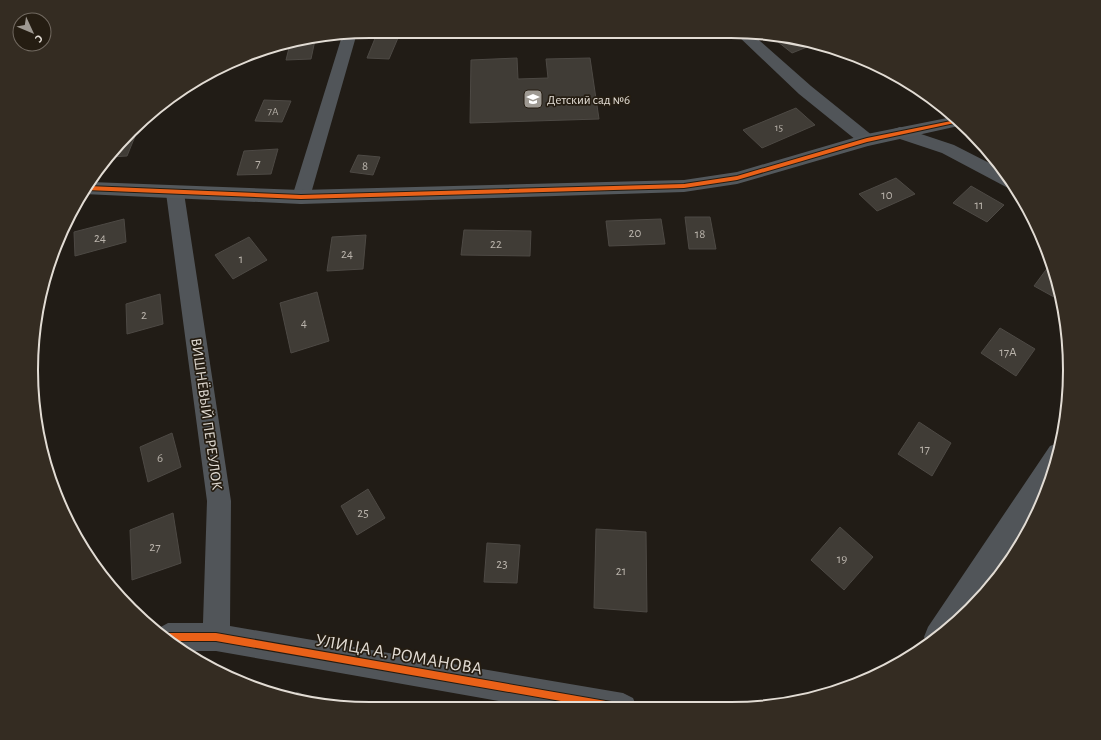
<svg xmlns="http://www.w3.org/2000/svg" width="1101" height="740" font-family="'Alegreya Sans',sans-serif">
  <style>
    .building { fill: #403c36; stroke: #4d4944 }
    .lines { fill: none; stroke-linecap: round; stroke-linejoin: round }
    .street { fill: #515559; fill-rule: evenodd }
    .secondary { fill: #53585c; fill-rule: evenodd }
    .cycleway-casing { stroke: #251d12; stroke-width: 2 }
    .cycleway { fill: #ea6118; fill-rule: evenodd }
    .labels { text-anchor: middle; stroke-width: 3.5; stroke-linejoin: round; paint-order: stroke }
    .far-number-label { font-size: 11px; fill: #bab4ac }
    .far-poi-label { font-size: 13px; fill: #e2dcd4; stroke: #251d12; text-anchor: start }
    .number-label { font-size: 13px; fill: #bab4ac }
    .street-label { font-size: 15px; fill: #e2dcd4; stroke: #251d12 }
    .near-street-label { font-size: 18px; fill: #e2dcd4; stroke: #251d12 }
    .rim { fill: none; stroke: #e2dcd4; stroke-width: 2 }
  </style>
  <rect width="100%" height="100%" fill="#211c16"/>
  <path class="building" d="M768,34H775L812,45L792,53Z
    M376,36L398,38L389,59L367,58Z
    M315,40L311,59L286,60L290,44Z
    M517,58L518,79L548,78L546,59L590,58L599,119L470,123L471,60Z
    M264,100L291,101L282,122L255,121Z
    M796,108L815,125L762,148L743,130Z
    M138,129L127,156L109,157Z
    M278,149L271,174L237,175L244,151Z
    M358,155L380,157L373,175L350,172Z
    M896,178L915,194L877,211L859,194Z
    M971,186L1004,205L987,222L953,203Z
    M685,217H710L716,249H689Z
    M124,219L126,242L75,256L74,232Z
    M661,219L665,244L609,246L606,221Z
    M464,230L531,231L530,256L461,255Z
    M366,235L363,269L327,271L332,237Z
    M249,237L267,260L233,279L215,255Z
    M1051,263L1063,302L1034,286Z
    M317,292L329,341L291,353L280,303Z
    M160,294L163,324L127,334L126,304Z
    M1000,328L1035,349L1016,376L981,353Z
    M919,422L951,443L932,476L898,454Z
    M172,433L181,467L148,482L140,447Z
    M368,489L385,518L357,535L341,506Z
    M173,513L181,563L132,580L130,530Z
    M840,527L873,557L844,590L811,560Z
    M596,529L646,532L647,612L594,608Z
    M487,543L520,545L517,583L484,582Z
    M297,692L326,706L294,697Z"/>
  <g class="lines">
    <path class="street" d="M357,33L310,197L307,202L301,204L295,202L292,197L342,36Z
      M736,34H752L811,86L873,136L876,140L873,144L867,146L861,144L799,94Z
      M900,127L954,145L1003,170L1017,189L1008,188L942,153L894,137L891,133L894,129Z
      M175,186L181,188L184,193L231,501L230,626L623,693L633,698L637,708H538L216,651H188L157,629L168,623H203L207,501L166,193L169,188Z
      M1058,443L1061,444L1046,494L974,605L928,645L924,637L928,627L1050,446Z"/>
    <path class="secondary" d="M952,117L963,125L868,146L737,184L684,192L301,204L84,194L91,182L301,190L684,180L737,172L867,134Z"/>
    <defs>
      <path id="cycleway" d="M956,120L959,122L867,142L737,180L684,188L301,199L86,190L88,186L301,195L684,184L737,176L867,138Z
        M168,633H216L623,704L626,705L627,708H601L216,641H174L165,635Z"/>
    </defs>
    <use href="#cycleway" class="cycleway-casing"/>
    <use href="#cycleway" class="cycleway"/>
  </g>
  <defs>
    <symbol id="school-square" viewBox="-11 -11 22 22"><rect x="-9" y="-9" width="18" height="18" rx="4" fill="#9e9992" stroke="#251d12"/><path d="M0-5L7-2L0 1L-7-2ZM-4 1L0 2.5L4 1V4Q0 6-4 4Z" fill="#fff"/></symbol>
  </defs>
  <g fill-rule="evenodd">
    <use href="#school-square" x="522" y="88" width="22" height="22"/>
  </g>
  <g class="labels">
    <g class="far-number-label">
      <text x="273" y="115">7А</text>
      <text x="779" y="131">15</text>
    </g>
    <g class="far-poi-label">
      <text x="547" y="104">Детский сад №6</text>
    </g>
    <g class="number-label">
      <text x="258" y="167">7</text>
      <text x="365" y="170">8</text>
      <text x="887" y="199">10</text>
      <text x="979" y="209">11</text>
      <text x="635" y="237">20</text>
      <text x="700" y="238">18</text>
      <text x="100" y="242">24</text>
      <text x="496" y="248">22</text>
      <text x="347" y="258">24</text>
      <text x="241" y="263">1</text>
      <text x="144" y="319">2</text>
      <text x="304" y="327">4</text>
      <text x="1008" y="356">17А</text>
      <text x="925" y="453">17</text>
      <text x="160" y="462">6</text>
      <text x="363" y="517">25</text>
      <text x="155" y="551">27</text>
      <text x="842" y="563">19</text>
      <text x="502" y="568">23</text>
      <text x="621" y="575">21</text>
    </g>
    <g class="street-label">
      <text transform="translate(207 414) rotate(82)" y="5">ВИШНЁВЫЙ ПЕРЕУЛОК</text>
    </g>
    <g class="near-street-label">
      <text transform="translate(399 654) rotate(10)" y="6">УЛИЦА А. РОМАНОВА</text>
    </g>
  </g>
  <path d="M0 0H1101V740H0ZM370 38H731A332 332 0 0 1 1063 370V370A332 332 0 0 1 731 702H370A332 332 0 0 1 38 370V370A332 332 0 0 1 370 38Z" fill="#342c22" fill-rule="evenodd"/>
  <path class="rim" d="M370 38H731A332 332 0 0 1 1063 370V370A332 332 0 0 1 731 702H370A332 332 0 0 1 38 370V370A332 332 0 0 1 370 38Z"/>
  <g transform="translate(32 32) rotate(134)"><circle r="19" fill="#251d12" stroke="#716960"/>
  <path d="M0-3L7 15L0 10L-7 15Z" fill="#9e9992"/>
  <text y="-6" font-size="11" font-weight="bold" text-anchor="middle" fill="#e2dcd4">С</text>
  </g>
</svg>
